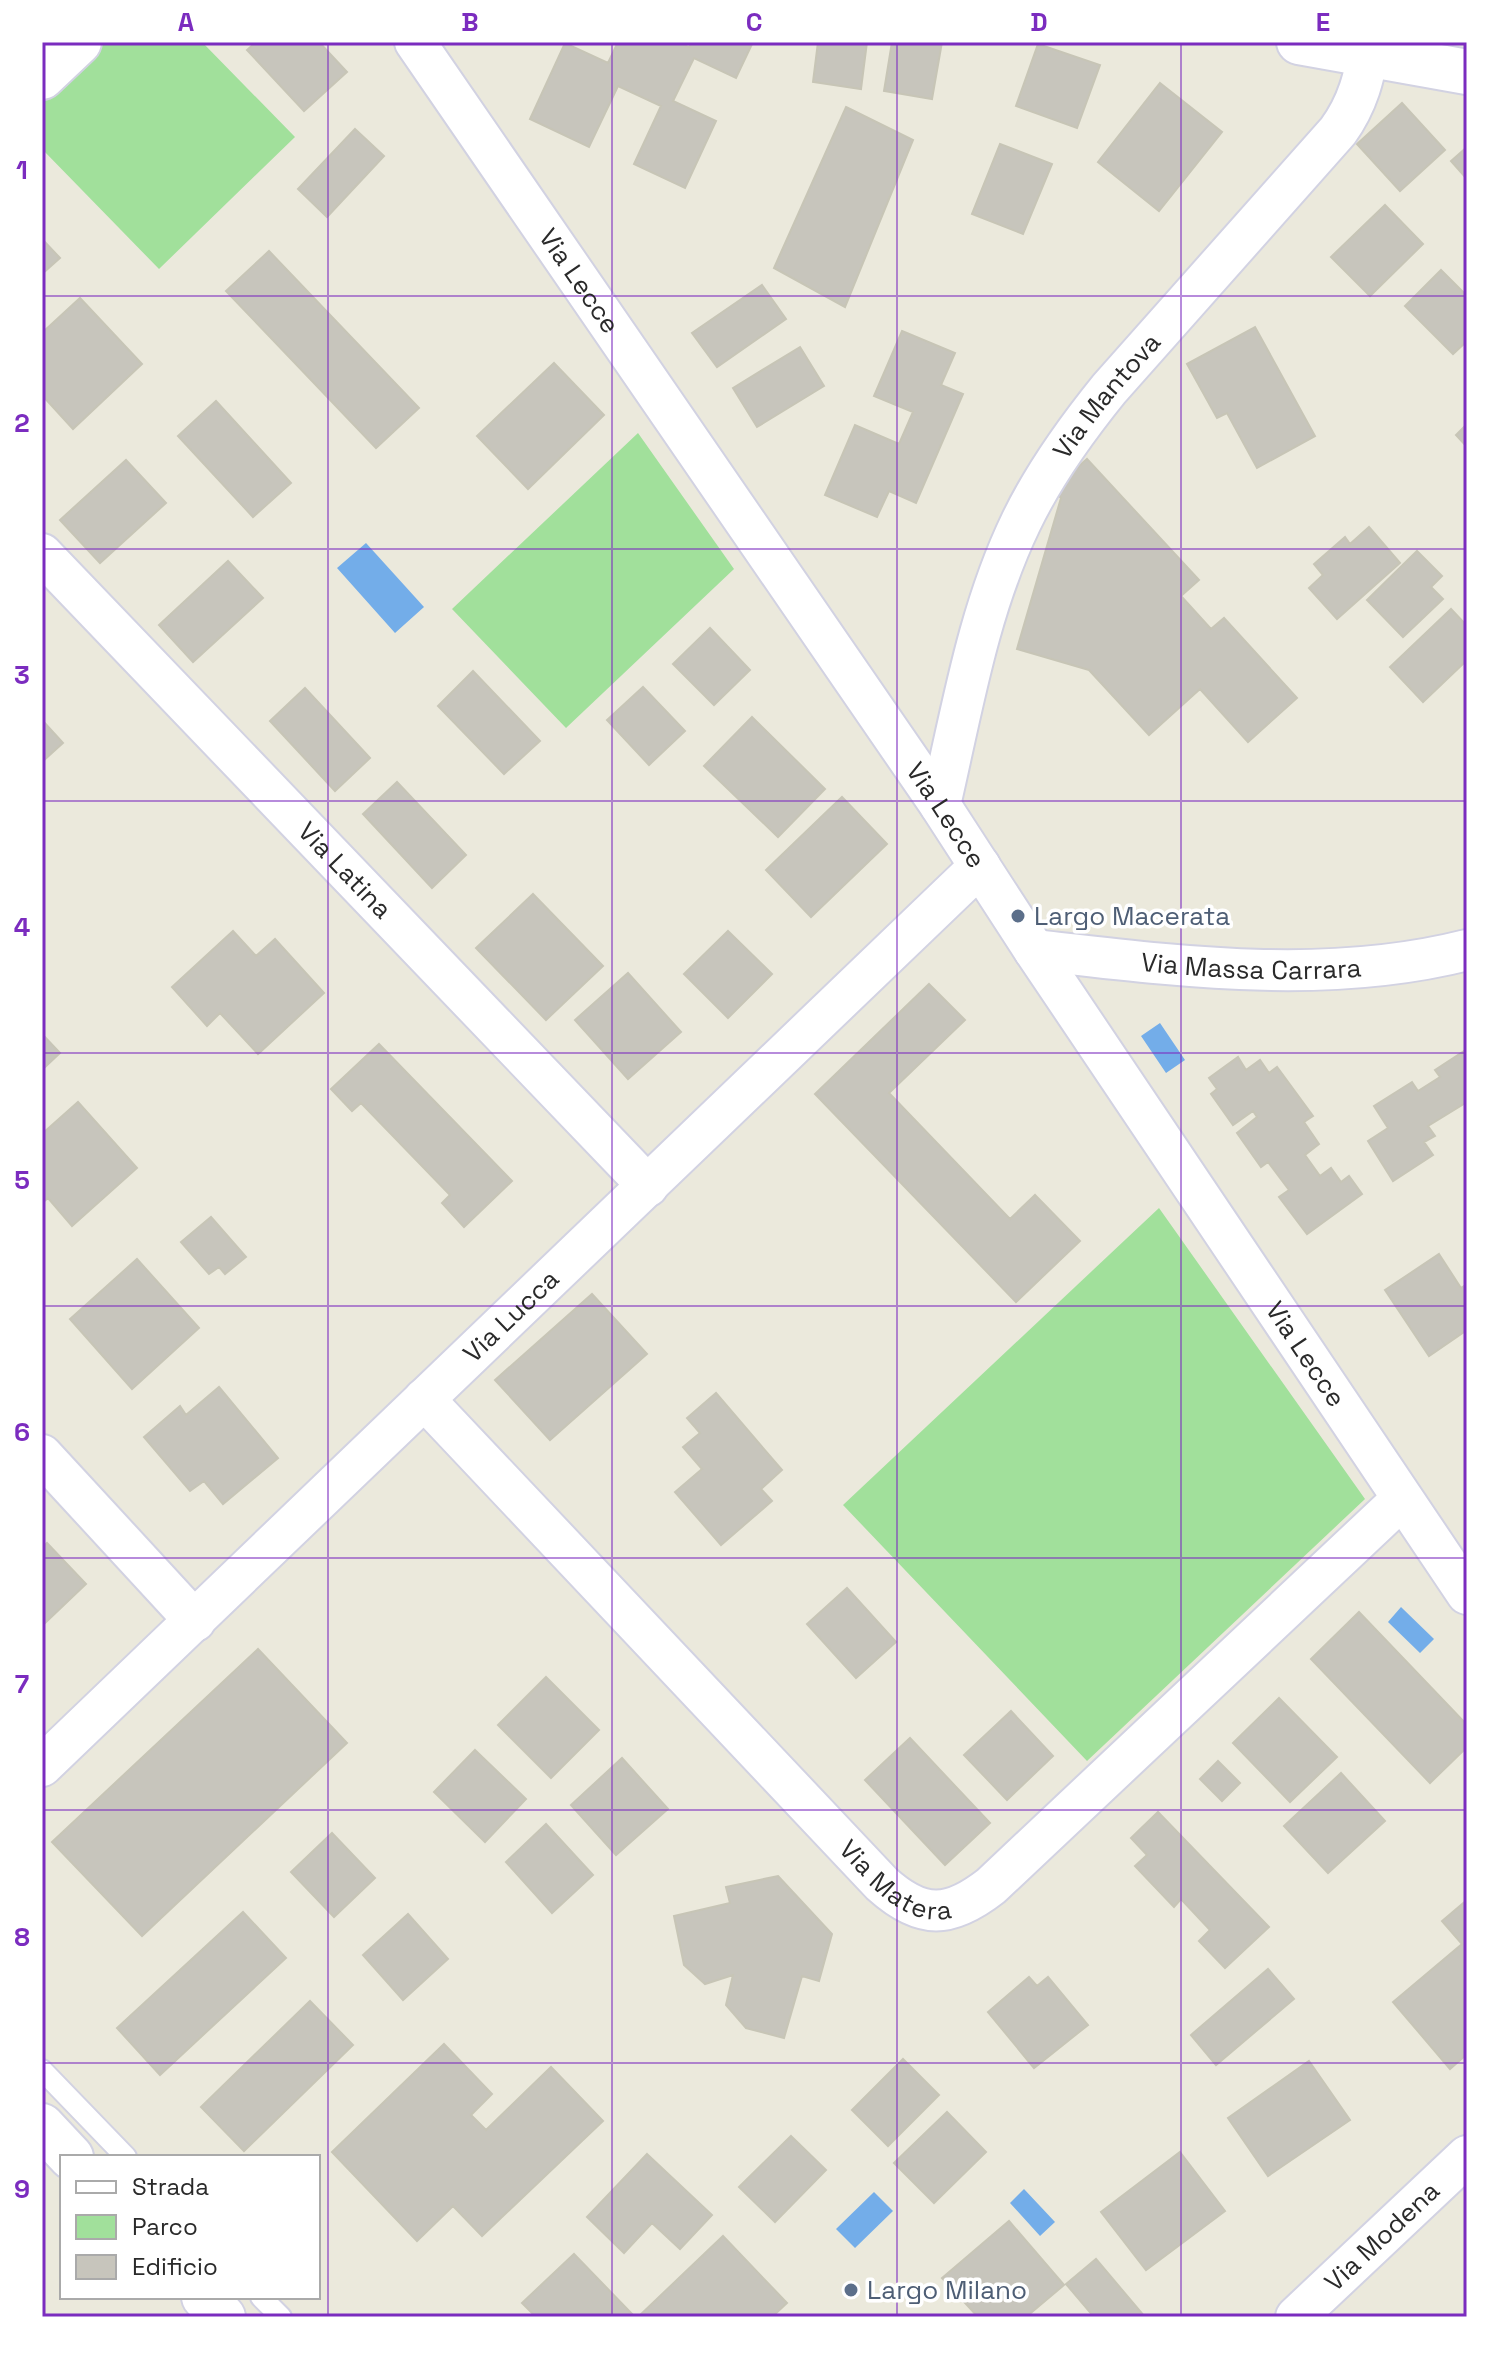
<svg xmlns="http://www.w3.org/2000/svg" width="1509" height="2359" font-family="'Space Grotesk',sans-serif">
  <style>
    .green { fill: #a1e09b }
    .water { fill: #73ade9 }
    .building { fill: #c7c5bc; stroke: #c7c5b6; stroke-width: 2 }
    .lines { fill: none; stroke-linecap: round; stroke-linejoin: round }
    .lane-casing { stroke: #d2d2e2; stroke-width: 24 }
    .street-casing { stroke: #d2d2e2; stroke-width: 44 }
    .secondary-casing { stroke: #d2d2e2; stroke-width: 48 }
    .lane { stroke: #fff; stroke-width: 20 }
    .street { stroke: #fff; stroke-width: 40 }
    .secondary { stroke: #fff; stroke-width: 44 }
    .grid { fill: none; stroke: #7b2cbf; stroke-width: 2; stroke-opacity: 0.55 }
    .service-dot { fill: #5c6f8a; stroke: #fff; stroke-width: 3 }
    .labels { text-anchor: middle; stroke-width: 7; stroke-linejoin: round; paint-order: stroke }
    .street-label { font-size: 26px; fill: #2a2a2a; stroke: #fff }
    .service-label { font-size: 26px; fill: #4e5e75; stroke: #fff; text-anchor: start }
    .neatline { fill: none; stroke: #7b2cbf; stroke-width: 3 }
    .grid-label { font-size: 26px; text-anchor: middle; font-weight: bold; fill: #7b2cbf }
  </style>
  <rect width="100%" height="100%" fill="#ebe9dc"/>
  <path class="green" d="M101,42H202L295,137L159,269L42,149V100Z
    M638,433L734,569L566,728L452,609Z
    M1159,1208L1365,1499L1087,1761L843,1505Z"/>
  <path class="water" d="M366,543L424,607L395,633L337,568Z
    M1160,1023L1185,1060L1166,1073L1141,1036Z
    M1401,1607L1434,1639L1420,1653L1388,1622Z
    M1024,2189L1055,2222L1040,2236L1010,2203Z
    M874,2192L893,2211L855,2248L836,2229Z"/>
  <path class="building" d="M256,42H319L347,72L304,111L247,50Z
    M618,42H677L689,47L692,42H753L736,78L694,58L673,101L716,121L685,188L634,164L661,106L618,86L589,147L530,119L565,43L608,63Z
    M818,42H867L861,89L813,82Z
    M892,42H942L932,99L884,91Z
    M1038,44L1100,65L1077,128L1016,106Z
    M1160,83L1222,132L1159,211L1098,162Z
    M1402,103L1445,150L1400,191L1357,144Z
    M846,107L913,140L845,307L774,268Z
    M355,129L384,156L327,217L298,189Z
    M1000,144L1052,164L1023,234L972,214Z
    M1467,147V179L1451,161Z
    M1385,205L1423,244L1370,296L1331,257Z
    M42,239L60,258L42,274Z
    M269,251L419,408L376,448L226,291Z
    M1441,270L1467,296V341L1453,354L1405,306Z
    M762,285L786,319L717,367L692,333Z
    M80,298L142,364L73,429L42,395V333Z
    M1255,327L1315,436L1257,468L1227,413L1217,418L1187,364Z
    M902,331L955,353L941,385L963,394L916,503L889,491L877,517L825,495L855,425L899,444L913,412L874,396Z
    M800,347L824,386L757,427L733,388Z
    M554,363L604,415L528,489L477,436Z
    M216,401L291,483L253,517L178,436Z
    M1467,424V447L1456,435Z
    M1087,459L1199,580L1181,596L1211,629L1224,618L1297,698L1248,742L1200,689L1149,735L1089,670L1017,649L1061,498L1053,489Z
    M126,460L166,503L100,563L60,520Z
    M1369,527L1400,563L1337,619L1309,588L1323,575L1314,564L1345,537L1350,544Z
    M1417,551L1442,576L1431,587L1443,599L1403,637L1367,600Z
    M228,561L263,598L193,662L159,625Z
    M1451,609L1467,626V660L1423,702L1390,667Z
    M710,628L750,670L714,705L673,664Z
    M473,671L540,741L504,774L438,706Z
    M643,687L685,731L649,765L607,720Z
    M305,688L370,758L335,791L270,721Z
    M752,717L825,789L778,837L704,766Z
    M42,720L63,743L42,762Z
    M397,782L466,855L432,888L363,814Z
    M842,797L887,844L811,917L766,870Z
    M533,894L603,966L546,1020L476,948Z
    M233,931L256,956L275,939L324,993L258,1054L220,1013L207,1026L172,987Z
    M728,931L772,974L728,1018L684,974Z
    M628,973L681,1032L628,1079L575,1020Z
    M929,984L965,1020L889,1093L1010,1219L1035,1195L1080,1241L1016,1302L815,1094Z
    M42,1034L60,1053L42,1070Z
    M379,1044L512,1181L464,1227L442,1203L450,1195L361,1103L352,1111L331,1089Z
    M1467,1049V1102L1428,1126L1435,1136L1424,1142L1433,1155L1393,1181L1368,1141L1388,1128L1374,1106L1412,1082L1418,1091L1440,1077L1435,1070Z
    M1238,1057L1246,1070L1260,1060L1269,1073L1277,1067L1313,1116L1304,1122L1319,1144L1305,1155L1320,1176L1331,1168L1341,1182L1349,1176L1362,1194L1307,1234L1279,1197L1289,1190L1268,1162L1261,1167L1237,1133L1257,1117L1253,1111L1233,1125L1211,1094L1217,1089L1209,1078Z
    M78,1102L137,1168L72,1226L48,1198L42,1203V1134Z
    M211,1217L246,1257L225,1274L219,1267L209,1274L181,1242Z
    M1439,1254L1461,1288L1467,1284V1330L1429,1356L1385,1290Z
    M137,1259L199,1328L132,1389L70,1319Z
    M592,1294L647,1354L550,1440L495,1380Z
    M219,1387L278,1458L223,1504L204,1481L190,1491L144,1437L180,1406L186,1415Z
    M716,1393L782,1470L761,1489L772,1501L721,1545L675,1492L702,1469L683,1447L700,1433L687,1418Z
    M47,1543L86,1584L42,1626V1548Z
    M847,1588L896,1642L856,1678L807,1624Z
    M1359,1612L1467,1725V1747L1430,1783L1311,1659Z
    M258,1649L347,1743L142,1936L52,1842Z
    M546,1677L599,1730L551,1778L498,1725Z
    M1279,1698L1337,1757L1290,1802L1233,1743Z
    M1011,1711L1053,1756L1007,1800L964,1755Z
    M910,1738L990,1823L945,1865L865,1780Z
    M475,1750L526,1799L485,1842L434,1792Z
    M622,1758L668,1809L616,1855L571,1805Z
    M1218,1761L1240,1783L1222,1801L1200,1779Z
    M1341,1773L1385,1821L1328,1873L1284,1826Z
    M1158,1812L1269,1927L1225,1968L1199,1941L1210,1930L1181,1899L1174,1907L1135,1866L1147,1855L1131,1838Z
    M546,1824L593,1875L552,1913L506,1862Z
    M332,1833L375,1878L334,1917L291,1872Z
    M778,1876L832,1934L819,1981L802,1976L784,2038L746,2028L726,2005L733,1975L705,1984L684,1965L674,1916L730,1903L726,1887Z
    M1467,1900V2054L1450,2069L1393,2002L1462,1944L1442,1921Z
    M243,1912L286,1958L160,2075L117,2028Z
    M408,1914L448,1959L403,2000L363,1955Z
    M1268,1969L1294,1999L1216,2065L1191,2035Z
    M1029,1977L1037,1986L1048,1977L1088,2025L1034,2068L988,2012Z
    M310,2001L353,2045L244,2151L201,2107Z
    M444,2044L492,2094L471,2115L486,2130L551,2067L603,2121L482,2236L453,2206L417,2241L332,2152Z
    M903,2059L939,2095L888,2146L852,2110Z
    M1309,2061L1350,2120L1268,2176L1228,2118Z
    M947,2112L986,2152L934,2203L894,2163Z
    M791,2136L826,2170L775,2222L739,2187Z
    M1180,2152L1225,2211L1146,2270L1101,2212Z
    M647,2154L712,2215L680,2249L652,2223L624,2253L587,2217Z
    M1009,2221L1064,2285L1026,2317H978L942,2278Z
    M723,2236L787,2303L772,2317H638Z
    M574,2254L635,2317H536L522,2303Z
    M1096,2259L1145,2317H1094L1066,2284Z"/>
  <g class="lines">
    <defs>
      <path id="lane" d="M42,2070L126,2157
        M261,2297L281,2317"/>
      <g id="street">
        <path id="s1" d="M415,42L940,805L1034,950L1467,1594"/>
        <path id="s2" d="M42,554L648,1186"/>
        <path id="s3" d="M940,805C962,710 978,611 1021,522C1044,474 1075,431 1109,389L1338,131C1359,102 1364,76 1371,42"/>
        <path id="s4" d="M1034,950C1177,966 1325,986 1467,950"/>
        <path id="s5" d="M424,1399L882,1884C922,1920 950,1918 991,1886L1402,1499"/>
        <path d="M42,1455L195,1621"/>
        <path id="s6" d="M42,1766L980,866"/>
        <path id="s7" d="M1296,2317L1467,2156"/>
      </g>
      <path id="secondary" d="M1299,42L1467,72
        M42,77L79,42
        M42,2126L71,2157
        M204,2297L223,2317"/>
    </defs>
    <use href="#lane" class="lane-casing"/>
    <use href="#street" class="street-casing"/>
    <use href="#secondary" class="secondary-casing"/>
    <use href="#lane" class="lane"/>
    <use href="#street" class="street"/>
    <use href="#secondary" class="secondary"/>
  </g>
  <path class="grid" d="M328,42V2317M612,42V2317M897,42V2317M1181,42V2317M42,296H1467M42,549H1467M42,801H1467M42,1053H1467M42,1306H1467M42,1558H1467M42,1810H1467M42,2063H1467"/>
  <g class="service-dot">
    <circle cx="1018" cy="916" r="8"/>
    <circle cx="851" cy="2290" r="8"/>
  </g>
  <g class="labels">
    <g class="street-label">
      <text dy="9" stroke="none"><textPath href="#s1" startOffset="290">Via Lecce</textPath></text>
      <text dy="9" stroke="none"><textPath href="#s3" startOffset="448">Via Mantova</textPath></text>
      <text dy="9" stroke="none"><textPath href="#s1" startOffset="938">Via Lecce</textPath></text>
      <text dy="9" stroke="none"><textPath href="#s2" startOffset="438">Via Latina</textPath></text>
      <text dy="9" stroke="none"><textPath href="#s4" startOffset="218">Via Massa Carrara</textPath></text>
      <text dy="9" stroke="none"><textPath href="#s6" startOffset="650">Via Lucca</textPath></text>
      <text dy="9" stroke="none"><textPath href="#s1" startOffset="1586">Via Lecce</textPath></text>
      <text dy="9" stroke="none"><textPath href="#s5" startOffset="678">Via Matera</textPath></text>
      <text dy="9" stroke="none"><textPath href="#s7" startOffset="118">Via Modena</textPath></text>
    </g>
    <g class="service-label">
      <text x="1034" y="925">Largo Macerata</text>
      <text x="867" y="2299">Largo Milano</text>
    </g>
  </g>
  <rect width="1509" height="2359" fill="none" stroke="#ffffff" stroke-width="88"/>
  <rect x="60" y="2155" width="260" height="144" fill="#ffffff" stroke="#aaaaaa" stroke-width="2"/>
  <rect x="76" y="2181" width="40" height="12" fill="#ffffff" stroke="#aaaaaa" stroke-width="2"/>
  <text x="132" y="2195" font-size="24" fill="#2a2a2a">Strada</text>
  <rect x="76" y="2215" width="40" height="24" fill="#a1e09b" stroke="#aaaaaa" stroke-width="2"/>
  <text x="132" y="2235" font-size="24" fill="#2a2a2a">Parco</text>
  <rect x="76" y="2255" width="40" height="24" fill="#c7c5bc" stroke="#aaaaaa" stroke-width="2"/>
  <text x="132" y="2275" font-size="24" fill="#2a2a2a">Edificio</text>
  <rect x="44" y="44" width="1421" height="2271" class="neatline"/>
  <g class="grid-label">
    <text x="186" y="31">A</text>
    <text x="470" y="31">B</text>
    <text x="754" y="31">C</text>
    <text x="1039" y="31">D</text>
    <text x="1323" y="31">E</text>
    <text x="22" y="179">1</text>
    <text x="22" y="432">2</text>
    <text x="22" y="684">3</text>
    <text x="22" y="936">4</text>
    <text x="22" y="1189">5</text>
    <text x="22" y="1441">6</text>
    <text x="22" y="1693">7</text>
    <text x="22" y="1946">8</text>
    <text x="22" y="2198">9</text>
  </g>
</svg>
